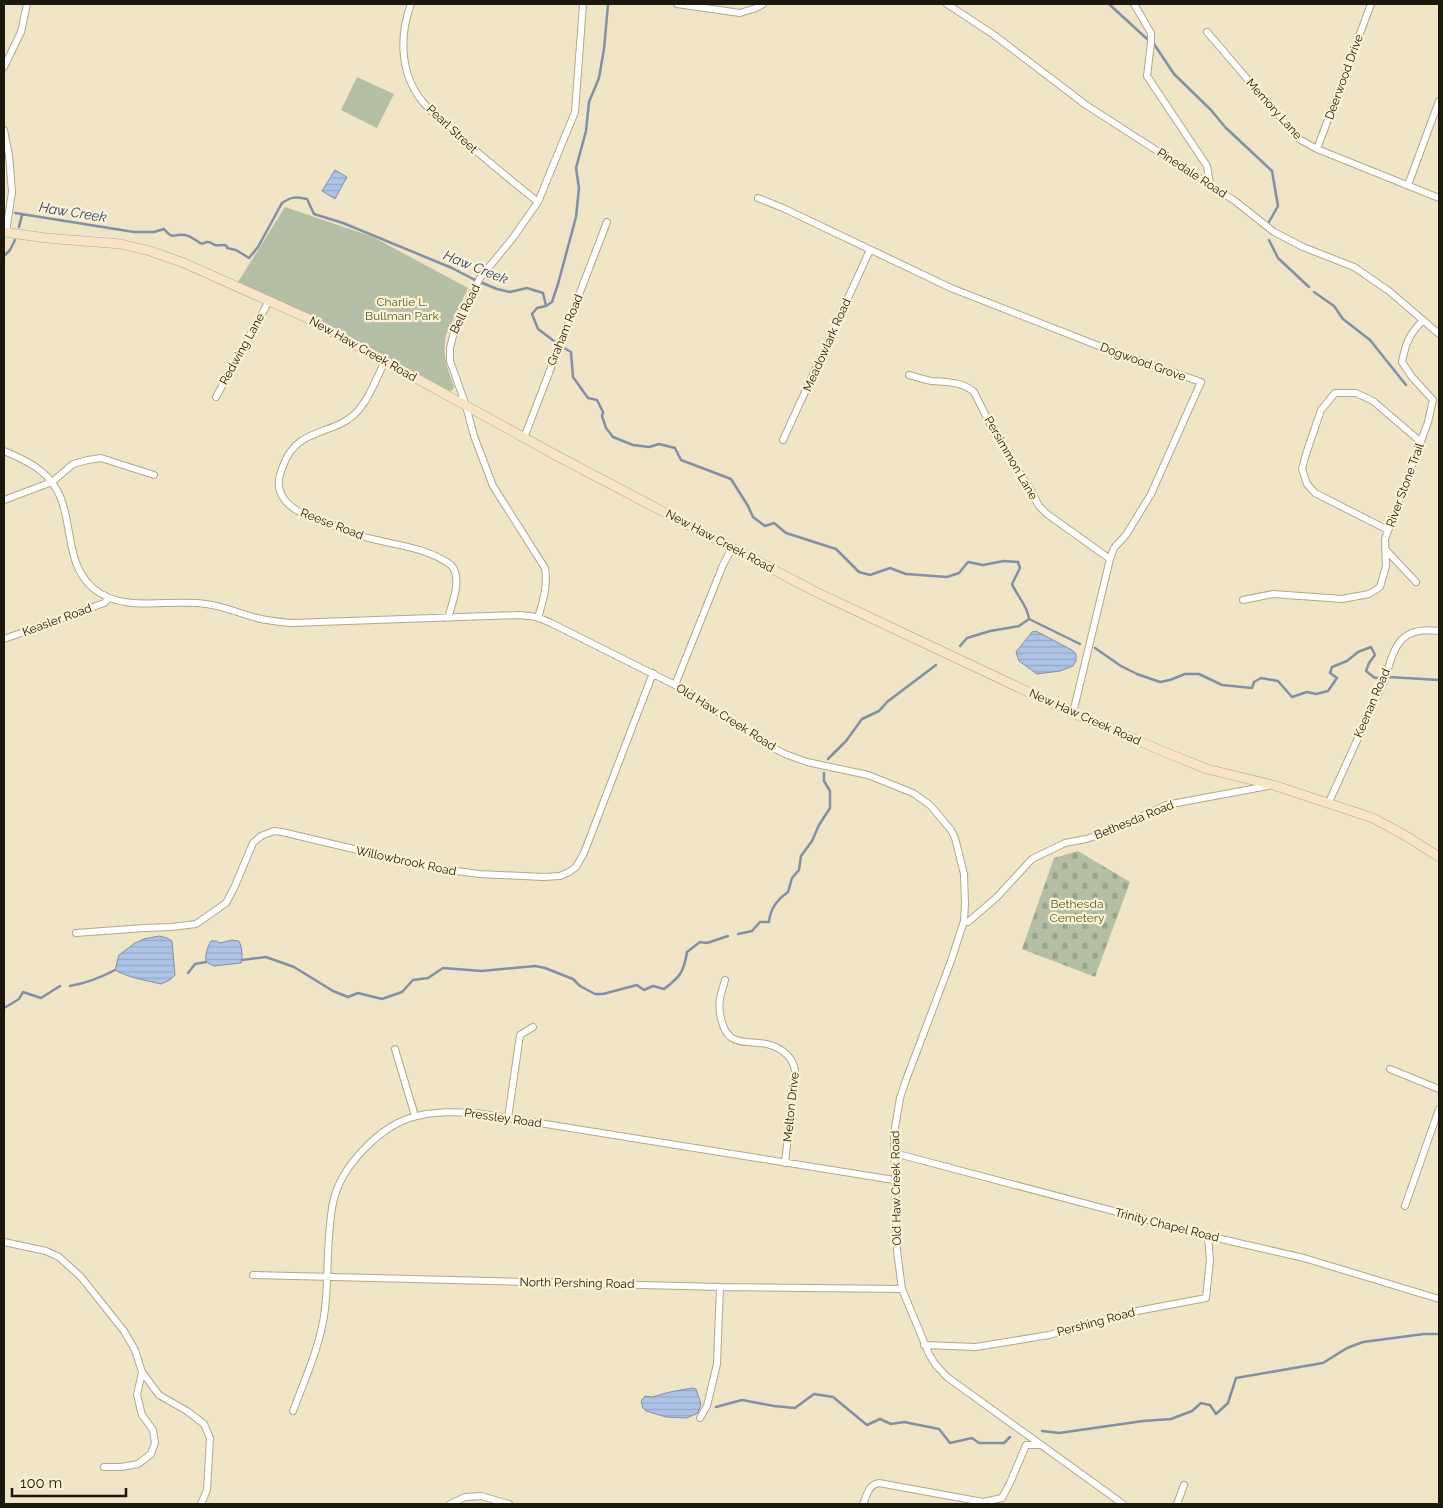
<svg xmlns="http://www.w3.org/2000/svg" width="1443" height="1508" font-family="Raleway,sans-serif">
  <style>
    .cemetery { fill: url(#cemetery-stones) }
    .park { fill: #b4bfa6 }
    .water { fill: url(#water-rules); stroke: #8290a6 }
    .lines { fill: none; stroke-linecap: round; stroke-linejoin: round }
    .stream { stroke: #8290a6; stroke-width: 2.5 }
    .street-casing { stroke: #b2a78a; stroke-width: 8 }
    .secondary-casing { stroke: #b2a78a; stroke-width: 10 }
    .street { stroke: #fff; stroke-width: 6 }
    .secondary { stroke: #f8e4c6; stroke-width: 9 }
    .labels { text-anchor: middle; stroke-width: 4.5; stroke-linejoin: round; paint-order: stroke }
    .street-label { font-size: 12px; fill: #1c180d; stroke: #fef2d4 }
    .park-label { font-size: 12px; fill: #4c6028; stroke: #fef2d4 }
    .water-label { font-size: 14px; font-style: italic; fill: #2b4675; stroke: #fef2d4 }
  </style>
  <defs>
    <pattern id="cemetery-stones" width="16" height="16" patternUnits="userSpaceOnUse" patternTransform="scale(1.25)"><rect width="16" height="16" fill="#b4bfa6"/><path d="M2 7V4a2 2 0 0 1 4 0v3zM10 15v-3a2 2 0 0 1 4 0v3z" fill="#9aa38e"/></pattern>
    <pattern id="water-rules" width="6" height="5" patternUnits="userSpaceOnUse" patternTransform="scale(1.25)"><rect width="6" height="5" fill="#aec4e7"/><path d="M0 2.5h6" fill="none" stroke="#95a8c5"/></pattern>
  </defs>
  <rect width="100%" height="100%" fill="#f1e5c7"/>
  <path class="cemetery" d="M1078,851L1130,882L1095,977L1022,949L1054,858Z"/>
  <path class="park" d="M357,77L394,94L377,128L341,110Z
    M285,207L373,237L468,288L446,335C442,355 447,368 454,386L453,390L447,391L312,316L238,282Z"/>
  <path class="water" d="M335,170L347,177L335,199L322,191Z
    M1036,631L1072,650L1076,654V661L1073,666L1060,671L1037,674L1019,661L1016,652L1032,632Z
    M159,936L167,938L172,941L175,975L170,980L161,984C145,980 129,978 115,970L119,955L135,943L144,939Z
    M232,940L239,941C242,947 243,957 241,963L214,966L206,962C205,956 207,947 211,941H216L220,943Z
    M692,1388L696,1389L701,1404L698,1413L687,1418L666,1417L646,1411L643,1408L641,1401L645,1396L652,1397L670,1392Z"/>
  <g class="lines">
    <path class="stream" d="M1109,4L1147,39
      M608,5L604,49L599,78L589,102L586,131L576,168L579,188L576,217L558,284L552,302L546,306L537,308L532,314L538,329L562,347L571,352L573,377L588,398L597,400L603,412L602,416L606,428L613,437L633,445L649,447L659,444L675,448L681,460L731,479L748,506L753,517L765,526L774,523L786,533L836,549L859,572L870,575L890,568L906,574L947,577L959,573L968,562L983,565L1004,561L1018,562L1020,568L1012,584C1017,596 1028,606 1029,619
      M1154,44L1174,74L1211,110L1225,127L1272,171L1278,206L1269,222
      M15,213L134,232H154L164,229C174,241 173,233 185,235C191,236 195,240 200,243C205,245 203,242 208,242C211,242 212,244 215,245C219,246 223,244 227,246V248L236,250L249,258L258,247L282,203C291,197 296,196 307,199L314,214L343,223L452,268L473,279L497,289L510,292L527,288L543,293L546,306
      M19,227L22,215
      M1269,240L1278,258L1309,287
      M4,256L10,250L15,240
      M1314,292L1334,306L1343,319L1370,340L1406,385
      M1029,619L1080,644
      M960,646L967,638L990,631L1019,626L1029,619
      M1095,648L1121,666L1137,674L1160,682L1170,680L1185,674H1199L1222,685L1252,688L1254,682L1261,678L1278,681L1292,697L1307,692L1316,694L1328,691L1337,678L1330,673L1332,667L1347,661L1358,652L1371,647L1375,655L1369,663L1366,671L1375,678L1389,677L1439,680
      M828,759L846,741L862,719L879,711L887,702L936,665
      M738,934L752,931L760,922H769C770,909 778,899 788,892L792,878L799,870L801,856L812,841L819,825L830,808V791L824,781V773
      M242,960L266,957L294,967L333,991L348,997L358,993L382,999L402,992L413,980L428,978L443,968L482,971L535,966L545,968L573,979L580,986L595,994H603L637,985L644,990L653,986L664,989C680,977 684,972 687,952L700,942L707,943L728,936
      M188,973L195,964L206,962
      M70,986C87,983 100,978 115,970
      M4,1008L19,999L23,992L41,998L60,986
      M716,1407L742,1400L774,1406L795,1408L814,1394L833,1397L867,1425L880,1419L891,1424L904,1422L939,1429L950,1443L972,1438L979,1443H1004L1010,1437
      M1042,1431L1059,1433L1143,1421L1171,1419L1192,1411L1201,1403L1210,1405L1216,1414L1228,1403L1236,1378L1323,1363L1347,1348L1363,1342L1424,1334H1439"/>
    <defs>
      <path id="street" d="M411,4C399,36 400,73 422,101C433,115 448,126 461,138C486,160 512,181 538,202
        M677,4L740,13L756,8L763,4
        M947,4L994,35L1086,105L1235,201L1274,232L1303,247L1354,267L1389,291L1439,334
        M1134,4L1151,33V43L1147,76L1207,166L1210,184
        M1207,32L1299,139L1317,149L1439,198
        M4,67L21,32L27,4
        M4,130L9,155L12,192L6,232
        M1317,149L1371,4
        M1408,185L1439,101
        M758,198L783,208L951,288L1104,348L1201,382L1151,494L1126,535L1114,548L1110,559L1073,713
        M385,361C376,379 369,400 355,414C331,436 297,427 283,466C280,474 277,482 280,491C286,509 306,515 322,521C335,526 348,532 361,536C391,545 425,546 451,565C463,578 452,603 448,618
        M909,375C917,377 924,380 932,381C947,382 963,382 974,392L995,434L1030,489L1039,506L1047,514L1110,559
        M216,397L269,301
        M524,438L607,222
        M783,440L870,250
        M4,451C16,456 30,462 41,471C81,503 57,558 94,589C125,614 170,598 206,604C224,606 240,614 257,618C269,621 280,622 291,623L520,615L537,617L551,623L687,691L762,742L785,754L807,762L868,775L913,793L930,805L951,830L955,838L964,874L965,904L964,921L951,961L906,1080L900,1098L894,1134L897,1251L902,1289L929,1354L935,1364L947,1377L1123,1504
        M4,500L52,482L73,464L88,460L101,458L154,475
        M1388,530L1315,493L1307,484L1302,469L1306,454L1321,410L1335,393H1356L1373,401L1421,442
        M1386,550L1416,582
        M1243,600L1273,594L1342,599L1369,594L1380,587L1386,566L1385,539L1428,422L1433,400L1412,377L1402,362C1406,342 1409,335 1423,320
        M538,618C543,601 548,585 545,568L493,486L474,436L466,406L454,372L450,361V348L455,328L480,278L512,239L538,202L575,112L583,4
        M4,639L104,603L109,598
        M675,685L723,565L732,548
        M1328,804L1384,681C1395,647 1398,626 1439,631
        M964,921L968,922L996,898L1032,859L1065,843L1086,839L1106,833L1166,805L1268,786
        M76,933L144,928L171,927L196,924L226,903L234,888L253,843L261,836L274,831L282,832L434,868L479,874L543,877L560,876L569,872L576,867L584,853L653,673
        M725,980C723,987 721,993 720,999C718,1010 722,1032 732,1038C740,1043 750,1042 759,1043C776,1044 793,1054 795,1071L785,1163
        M395,1049L415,1116
        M1390,1069L1439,1089
        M508,1118L520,1035L533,1027
        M894,1153L1208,1236L1304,1258L1439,1299
        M1405,1206L1439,1109
        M4,1242L46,1251L59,1257L81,1277L124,1331L135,1350L142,1372L159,1395L187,1411L204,1424L210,1438L207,1490L201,1504
        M253,1275L720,1287L902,1289
        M924,1345L976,1347L1049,1335L1132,1312L1206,1298L1210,1260L1208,1236
        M293,1411C305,1379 321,1344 325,1309C329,1274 326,1238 333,1203C340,1167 381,1124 417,1116C437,1111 457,1112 477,1113L894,1180
        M700,1418L707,1406L717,1364L720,1287
        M104,1467H121L138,1464L151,1454L155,1443L153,1430L142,1415L137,1395L142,1372
        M450,1504L465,1497L481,1496L509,1504
        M863,1504C867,1495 868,1485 879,1483L983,1502L1002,1498L1010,1483L1026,1445H1040
        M1177,1504L1184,1485"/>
      <path id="secondary" d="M4,232L46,238L121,244L150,251L184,263L307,318L561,458L816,592L1073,713L1167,753L1207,769L1273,785L1373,818L1406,836L1439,857"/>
    </defs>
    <use href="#street" class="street-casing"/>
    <use href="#secondary" class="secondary-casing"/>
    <use href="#street" class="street"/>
    <use href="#secondary" class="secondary"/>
  </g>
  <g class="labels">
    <g class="street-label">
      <text transform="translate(1344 77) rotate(-70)" y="4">Deerwood Drive</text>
      <text transform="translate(1274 109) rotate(48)" y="4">Memory Lane</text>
      <text transform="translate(452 129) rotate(43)" y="4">Pearl Street</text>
      <text transform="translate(1192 173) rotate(33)" y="4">Pinedale Road</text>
      <text transform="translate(465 309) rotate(-64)" y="4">Bell Road</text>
      <text transform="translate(565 330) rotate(-68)" y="4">Graham Road</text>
      <text transform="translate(827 345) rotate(-66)" y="4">Meadowlark Road</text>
      <text transform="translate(242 349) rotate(-61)" y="4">Redwing Lane</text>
      <text transform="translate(363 349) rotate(29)" y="4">New Haw Creek Road</text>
      <text transform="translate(1143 362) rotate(20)" y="4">Dogwood Grove</text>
      <text transform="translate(1011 458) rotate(60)" y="4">Persimmon Lane</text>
      <text transform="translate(1405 485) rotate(-70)" y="4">River Stone Trail</text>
      <text transform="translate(332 524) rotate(21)" y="4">Reese Road</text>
      <text transform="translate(720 541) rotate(28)" y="4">New Haw Creek Road</text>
      <text transform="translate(57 620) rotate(-20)" y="4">Keasler Road</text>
      <text transform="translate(1372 703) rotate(-67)" y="4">Keenan Road</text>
      <text transform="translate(726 717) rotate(32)" y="4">Old Haw Creek Road</text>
      <text transform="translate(1085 717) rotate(24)" y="4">New Haw Creek Road</text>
      <text transform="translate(1134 820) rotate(-22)" y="4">Bethesda Road</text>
      <text transform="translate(406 861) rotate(12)" y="4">Willowbrook Road</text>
      <text transform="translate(791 1107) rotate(-84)" y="4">Melton Drive</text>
      <text transform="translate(503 1118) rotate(8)" y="4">Pressley Road</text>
      <text transform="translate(896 1188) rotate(-91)" y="4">Old Haw Creek Road</text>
      <text transform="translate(1167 1225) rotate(14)" y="4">Trinity Chapel Road</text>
      <text transform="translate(577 1283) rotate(1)" y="4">North Pershing Road</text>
      <text transform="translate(1096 1322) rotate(-15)" y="4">Pershing Road</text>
    </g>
    <g class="park-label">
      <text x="402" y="306">Charlie L.<tspan x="402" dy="14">Bullman Park</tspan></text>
      <text x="1077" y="908">Bethesda<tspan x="1077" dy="14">Cemetery</tspan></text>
    </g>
    <g class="water-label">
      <text transform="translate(73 212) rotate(9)" y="5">Haw Creek</text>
      <text transform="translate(476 267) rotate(22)" y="5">Haw Creek</text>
    </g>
  </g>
  <rect width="1443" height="1508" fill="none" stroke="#1c180d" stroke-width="10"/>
  <path d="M12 1488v8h114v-8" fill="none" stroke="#1c180d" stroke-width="2.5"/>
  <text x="20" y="1488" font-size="15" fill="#1c180d" stroke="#fef2d4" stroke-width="4" paint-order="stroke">100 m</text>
</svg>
